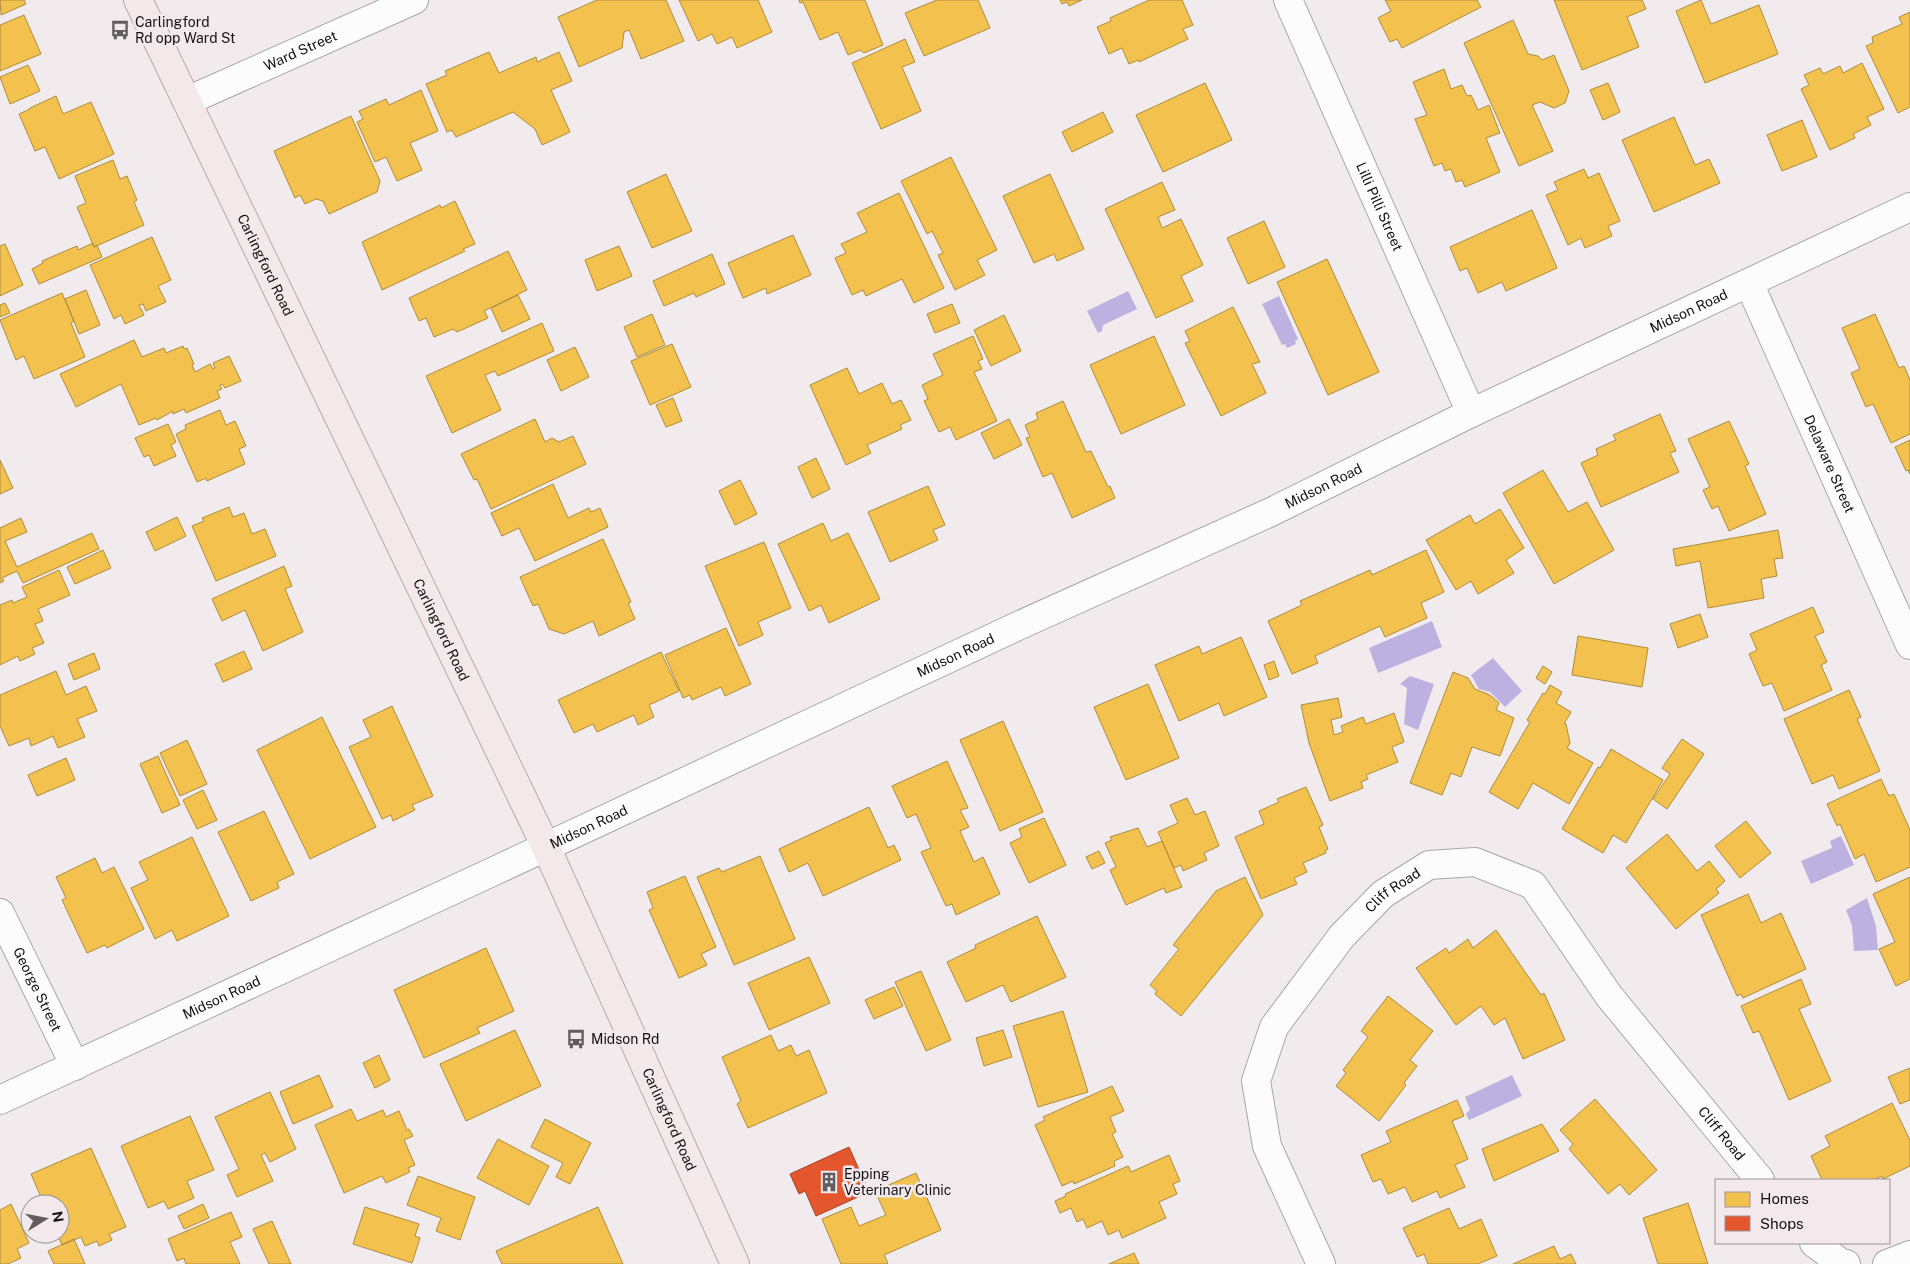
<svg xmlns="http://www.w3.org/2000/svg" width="1910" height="1264" font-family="'Public Sans',sans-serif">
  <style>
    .water { fill: #bcb1e0 }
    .homes { fill: #f2c14e; stroke: #af8c3c }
    .shops { fill: #e4572e; stroke: #a64226 }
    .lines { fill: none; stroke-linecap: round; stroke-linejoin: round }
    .minor-casing { stroke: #a9a5a6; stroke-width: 30 }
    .tertiary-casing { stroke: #a9a5a6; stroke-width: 30 }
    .primary-casing { stroke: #b9a8a9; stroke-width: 30 }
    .minor { stroke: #fdfcfc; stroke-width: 28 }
    .tertiary { stroke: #fdfcfc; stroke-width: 28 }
    .primary { stroke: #f3e9ea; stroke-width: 28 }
    .labels { text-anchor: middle; stroke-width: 5; stroke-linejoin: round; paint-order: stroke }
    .poi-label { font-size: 14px; fill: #141112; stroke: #f3e9ec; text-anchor: start }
    .street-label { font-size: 14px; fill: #141112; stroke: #f3e9ec }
  </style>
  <rect width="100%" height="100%" fill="#f1ebed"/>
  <path class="water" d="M1128,291L1137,309L1103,325L1102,331L1098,333L1087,311Z
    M1279,296L1298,339L1295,341L1296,344L1287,348L1285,344L1282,345L1262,304Z
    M1432,621L1442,647L1378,673L1369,648Z
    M1493,658L1522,691L1505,707L1490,692L1479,689L1471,675Z
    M1410,676L1434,684L1418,730L1404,724L1407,688L1400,684Z
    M1841,836L1854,865L1811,884L1801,861L1832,848L1830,841Z
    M1867,898L1876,926L1878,950L1854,951L1852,925L1846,910Z
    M1512,1075L1522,1096L1469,1120L1466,1114L1470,1109L1465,1097Z"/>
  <path class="homes" d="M0,0H24L26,4L1,15Z
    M597,0H666L684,41L641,59L629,30L624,32L622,48L579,67L558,17Z
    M679,0H758L772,32L737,48L732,37L717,44L712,34L698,41Z
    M799,0H865L883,45L864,53L860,50L848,55L838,32L820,40L803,2L800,3Z
    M937,0H978L990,28L924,56L905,13Z
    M1060,0H1082L1069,6L1067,2L1062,4Z
    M1149,0H1182L1193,25L1183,29L1188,39L1139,62L1138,60L1129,64L1122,48L1109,54L1097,27L1111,21L1110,18Z
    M1385,0H1477L1481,7L1402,48L1397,39L1390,42L1378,18L1391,11Z
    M1554,0H1642L1646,9L1627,17L1639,47L1582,70Z
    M1701,0L1711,24L1759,5L1778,54L1705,83L1676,11Z
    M1910,12V107L1898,113L1866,46L1873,43L1872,37L1902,24L1899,17Z
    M24,15L41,54L0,71V25Z
    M1513,20L1528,54L1538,56L1542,60L1554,55L1569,91L1565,103L1554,108L1540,102L1532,105L1553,151L1519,166L1464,43Z
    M905,39L915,62L902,67L921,111L881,129L852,63Z
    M489,52L499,73L536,57L537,62L559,52L572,81L551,90L570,132L542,145L535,129L513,112L456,137L452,130L447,132L426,84L447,75L445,71Z
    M1862,63L1884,109L1867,117L1871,125L1853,134L1855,138L1830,150L1801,89L1809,85L1804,75L1820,68L1823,74L1840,66L1843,73Z
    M28,65L40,91L10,104L0,77Z
    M1444,69L1451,89L1462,85L1467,96L1471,95L1478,110L1489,105L1500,133L1486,138L1500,172L1465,187L1462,180L1456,182L1451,169L1445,171L1442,163L1434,166L1415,119L1427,115L1413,82Z
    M1205,83L1232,140L1163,172L1136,115Z
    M1608,83L1620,112L1603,120L1590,90Z
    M421,90L438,131L410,143L422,170L397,181L386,157L375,162L357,122L363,119L359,111L386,99L389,105Z
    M56,96L63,114L91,102L114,154L59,179L45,147L35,151L19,114L30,109V108Z
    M1103,112L1113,132L1072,152L1062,132Z
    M351,116L380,181L377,192L329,214L323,201L316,199L305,204L300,195L295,198L274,151Z
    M1674,117L1695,165L1709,159L1720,183L1654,212L1622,140Z
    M1802,120L1817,157L1782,171L1767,135Z
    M951,157L997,250L977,260L985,275L955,290L938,255L943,253L932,231L927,234L901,181Z
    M113,160L120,179L127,176L137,200L134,202L144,225L94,247L77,207L86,203L75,176Z
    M1584,169L1588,178L1599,173L1620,221L1608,226L1612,236L1585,248L1581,238L1568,245L1546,195L1558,190L1554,182Z
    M666,174L692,231L652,248L627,192Z
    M1050,174L1084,249L1057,261L1054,254L1034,263L1003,196Z
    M1162,182L1175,210L1158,217L1162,228L1181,219L1203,265L1181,276L1193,301L1156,318L1105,209Z
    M899,193L944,288L914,303L902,279L866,296L863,290L852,295L835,258L846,253L841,244L867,232L857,213Z
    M455,201L475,244L463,249L465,251L382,290L362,242L440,205L441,208Z
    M1532,210L1557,268L1506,291L1502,282L1478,293L1467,268L1460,271L1450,247Z
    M1264,221L1285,267L1248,284L1227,238Z
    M793,235L811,275L767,294L766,288L743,298L728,263Z
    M152,237L171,280L158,286L166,302L146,311L143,304L139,305L144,315L125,324L121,315L114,319L90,265Z
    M93,243L94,247L97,245L102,257L39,284L32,269L43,263L42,261L77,246L78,250Z
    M5,244L23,285L0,296V246Z
    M619,246L632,276L597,291L585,260Z
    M508,251L527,290L484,311L488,318L457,332L453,329L434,337L426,318L419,321L409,298Z
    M712,254L725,284L696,297L694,293L664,306L653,281Z
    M1327,259L1379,372L1328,395L1277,282Z
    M86,290L100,325L79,334L65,299Z
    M62,293L74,321L71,323L85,357L34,379L24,356L16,360L0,320Z
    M518,295L530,319L502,332L491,308Z
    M5,303L10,313L0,317V305Z
    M952,304L960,323L935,333L927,314Z
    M1233,307L1260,362L1252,364L1266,393L1221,416L1185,343L1190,341L1185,331Z
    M652,314L665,345L637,357L624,327Z
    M1875,314L1899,368L1904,366L1910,380V434L1891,443L1873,404L1866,407L1851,373L1860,369L1842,328Z
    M1004,315L1021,351L991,366L974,330Z
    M542,323L554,351L498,376L495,371L485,375L501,410L452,433L426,376Z
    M973,336L983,359L978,361L982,369L974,372L997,421L956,440L950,427L939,432L924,401L928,399L922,385L943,375L933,354Z
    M1154,336L1185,405L1121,434L1090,365Z
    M134,340L142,357L164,348L166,353L183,346L184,349L187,348L194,364L192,365L195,372L210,364L213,369L215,368L213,363L229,356L241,381L225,388L222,384L220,385L222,389L217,391L220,398L186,413L184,409L173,414V411L157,420L156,418L139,425L121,384L76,407L60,374Z
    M672,344L691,387L650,405L631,361Z
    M575,347L589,377L561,391L547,360Z
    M847,368L859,394L882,383L892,404L901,400L911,420L900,425L902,429L867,445L871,453L846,465L810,385Z
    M673,398L682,421L666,427L656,405Z
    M1063,401L1086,452L1091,451L1108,487L1110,486L1115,498L1072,518L1052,473L1043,477L1026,438L1030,437L1025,425L1038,419L1036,413Z
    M220,410L226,425L235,421L246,446L239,449L245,464L207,481L206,478L197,482L176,434L186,429L185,425Z
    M1660,414L1676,451L1670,453L1679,472L1601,507L1581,463L1598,455L1596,449L1616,440L1613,435Z
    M535,419L545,442L552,438L559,442L573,436L586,464L491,509L477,479L474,480L461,454Z
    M1009,419L1022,445L994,459L981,433Z
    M1729,421L1749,464L1745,466L1766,514L1729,531L1718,506L1712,509L1703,490L1710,487L1688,439Z
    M168,424L176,442L171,445L176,456L154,466L149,455L144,457L135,438Z
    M1910,440V474L1908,470L1906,471L1895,447Z
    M816,458L830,489L812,498L798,467Z
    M0,460L13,488L0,494Z
    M1543,470L1568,512L1587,502L1614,550L1554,584L1503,493Z
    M740,480L757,514L735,525L719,491Z
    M553,484L568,518L589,508L591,512L600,508L608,527L535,561L519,528L502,536L491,513Z
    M928,486L945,525L933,530L938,540L890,562L868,512Z
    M229,507L233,517L244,513L252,534L265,529L276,556L216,581L192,526L204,521L202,518Z
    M1500,509L1524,548L1506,560L1514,573L1478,594L1471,581L1456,590L1426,540L1470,515L1475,524Z
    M177,517L186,536L155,551L146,532Z
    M21,518L27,532L5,541L17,567L92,533L99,549L23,583L17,571L2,578L4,581L0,583V528Z
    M823,523L831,541L848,533L880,599L829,623L821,605L809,611L778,544Z
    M1778,530L1783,558L1774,559L1777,576L1761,579L1764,598L1708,608L1700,561L1676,566L1673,549Z
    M603,539L631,602L628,603L635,619L599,636L593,621L564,634L549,629L538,604L533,606L520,577Z
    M764,542L791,608L758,622L763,635L739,646L705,566Z
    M103,550L111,568L75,584L67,567Z
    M1426,550L1444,592L1421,603L1427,618L1385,637L1380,626L1315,656L1318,663L1292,674L1268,621L1302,605L1300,601L1370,570L1372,575Z
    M284,566L292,586L285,589L303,632L263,651L245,610L222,621L212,599Z
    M59,570L70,595L38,609L43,621L35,624L44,643L32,648L35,654L20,661L18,656L0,665V605L12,600L13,603L27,597L22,587Z
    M1813,607L1824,632L1815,636L1827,662L1821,665L1832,690L1784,711L1772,683L1763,686L1749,654L1757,650L1750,634Z
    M1700,614L1708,637L1678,648L1670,624Z
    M726,628L751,684L725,696L721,687L692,700L690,695L683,698L665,655Z
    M1578,636L1648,648L1642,687L1572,675Z
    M1241,637L1267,697L1224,716L1219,703L1179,721L1155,665L1199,646L1202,654Z
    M244,651L252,669L223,682L215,664Z
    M661,652L679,691L649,705L654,717L638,725L634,715L597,732L593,724L574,733L558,700Z
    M94,653L100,669L74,680L68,664Z
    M1274,661L1279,676L1269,680L1264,665Z
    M1543,666L1552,672L1545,684L1536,678Z
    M56,671L66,695L86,686L97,711L77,719L85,737L58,748L53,736L31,746L29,738L9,746L0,726V695Z
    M1453,672L1468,678L1475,689L1490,695L1499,703L1496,710L1514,718L1500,756L1472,747L1461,777L1451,773L1442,795L1410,783Z
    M1148,684L1179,758L1126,780L1094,707Z
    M1550,685L1562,692L1556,703L1571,712L1564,724H1566L1570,743L1567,748L1593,763L1569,804L1533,783L1518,809L1489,792L1530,722L1527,720L1543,693L1545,694Z
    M1849,690L1861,717L1857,719L1880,771L1839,789L1833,775L1812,784L1784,719Z
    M1338,698L1342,717L1331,720L1334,735L1343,732L1341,726L1363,717L1366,724L1394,713L1404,742L1392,747L1398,762L1366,775L1368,779L1361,782L1363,788L1330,801L1309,743L1301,705Z
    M392,706L433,796L412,805L415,810L393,821L391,815L382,819L349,747L371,737L363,720Z
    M322,717L376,827L310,859L257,750Z
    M1003,721L1043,812L1000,831L960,740Z
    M1682,739L1704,754L1667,809L1653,799L1670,774L1662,768Z
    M187,740L207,784L180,796L160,753Z
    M1611,749L1663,780L1626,843L1613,835L1603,853L1562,829L1598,767L1600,768Z
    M158,756L180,805L162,813L140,764Z
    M66,758L75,780L37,796L28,775Z
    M947,761L968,808L960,810L969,827L960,831L974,862L983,857L1000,894L956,915L952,904L946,906L921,852L931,848L916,814L907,818L892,786Z
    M1881,779L1889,796L1894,794L1910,830V867L1876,882L1864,854L1855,859L1840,824L1837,826L1827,804Z
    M1306,787L1323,825L1319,827L1328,849L1325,851L1326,853L1303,863L1307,872L1294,878L1297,884L1261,899L1235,837L1264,824L1259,811L1279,802L1277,799Z
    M203,790L217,820L197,829L183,800Z
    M1187,798L1195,815L1205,811L1219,846L1204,853L1207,860L1183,871L1181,865L1174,868L1158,832L1178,823L1170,805Z
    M869,807L888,848L894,845L901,860L823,896L808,863L789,872L779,849Z
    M264,811L294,874L277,882L279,888L251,901L218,832Z
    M1044,818L1066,865L1029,883L1010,843L1022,837L1019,829Z
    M1746,821L1771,853L1740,878L1715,846Z
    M1138,828L1147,847L1162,841L1182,887L1166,893L1164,888L1126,905L1110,870L1116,867L1105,843L1112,840L1110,837Z
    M1667,834L1697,871L1709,861L1725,881L1716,889L1719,893L1676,929L1626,868Z
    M192,837L229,916L177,941L172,930L155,939L131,888L148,880L139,862Z
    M1099,851L1105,863L1092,869L1086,857Z
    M760,856L795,939L734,965L697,877L719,868L722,872Z
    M95,858L102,873L114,867L144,929L107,948L105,945L87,953L62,900L66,898L56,877Z
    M685,876L716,947L701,954L707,965L679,978L649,910L653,908L647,892Z
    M1245,877L1263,915L1181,1016L1155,994L1157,991L1150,985L1179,949L1173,945L1216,891Z
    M1910,877V979L1896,986L1879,949L1895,942L1873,894Z
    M1748,894L1761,923L1781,913L1806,969L1743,998L1741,994L1737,996L1701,915Z
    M1037,916L1066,977L1011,1002L1003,985L966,1002L947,962L976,948L975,945Z
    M1496,930L1541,995L1544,993L1565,1040L1523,1059L1505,1018L1494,1025L1481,1006L1456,1025L1416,968L1446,948L1449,953L1468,939L1473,948Z
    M486,948L514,1011L477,1028L480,1033L424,1058L394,990Z
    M809,957L830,1003L769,1030L748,983Z
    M921,971L951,1040L926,1051L895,982Z
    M1801,979L1811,1004L1799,1009L1831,1081L1789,1100L1759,1031L1753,1033L1741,1006Z
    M894,987L903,1006L874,1019L865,1000Z
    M1388,996L1433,1031L1410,1060L1417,1066L1404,1083L1406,1085L1379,1121L1336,1086L1346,1073L1343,1070L1368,1037L1361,1031Z
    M1063,1011L1088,1092L1038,1107L1013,1026Z
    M515,1030L541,1086L466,1121L440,1064Z
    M1003,1030L1012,1057L984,1066L976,1038Z
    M771,1035L778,1051L791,1045L796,1056L809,1050L827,1093L748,1128L737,1104L741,1101L722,1057Z
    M379,1055L390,1080L375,1088L363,1063Z
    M1910,1068V1100L1900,1104L1888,1077Z
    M319,1075L333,1107L293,1124L280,1092Z
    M1112,1086L1124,1111L1110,1117L1116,1132L1112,1134L1123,1157L1114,1161L1115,1166L1074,1184L1073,1181L1062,1186L1035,1125L1045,1120L1043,1117Z
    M270,1092L296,1149L270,1162L265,1153L261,1155L273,1181L237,1197L227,1175L239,1169L215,1117Z
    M1595,1099L1657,1170L1629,1195L1620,1184L1608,1194L1569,1149L1573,1144L1560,1130Z
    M1457,1100L1464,1116L1452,1121L1468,1159L1455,1165L1465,1187L1440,1198L1437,1191L1412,1202L1405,1187L1388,1194L1381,1179L1373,1182L1361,1155L1391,1142L1386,1131Z
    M1892,1103L1910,1140V1166L1883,1179L1882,1176L1874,1180H1822L1811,1156L1830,1146L1825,1136Z
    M351,1109L357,1121L383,1110L386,1117L399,1111L407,1130L409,1129L413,1136L404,1140L415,1165L408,1168L410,1172L386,1183L382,1176L344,1193L315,1125Z
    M190,1116L214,1170L187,1181L194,1198L168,1209L164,1201L148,1208L121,1146Z
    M545,1119L591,1143L570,1184L556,1177L563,1163L531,1147Z
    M1542,1124L1559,1151L1494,1181L1482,1149Z
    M498,1139L549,1166L529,1205L477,1178Z
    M91,1148L126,1227L109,1234L112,1240L99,1246L97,1241L85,1246L81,1237L62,1245L57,1234H60V1204H44L31,1174Z
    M1169,1155L1180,1181L1173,1184L1177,1194L1159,1202L1166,1218L1122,1238L1119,1230L1108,1235L1102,1221L1087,1228L1083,1219L1077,1222L1071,1208L1060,1213L1055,1201L1066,1196L1065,1194L1128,1166L1131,1172Z
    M916,1173L941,1230L884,1255L888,1263L886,1264H841L822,1219L851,1207L859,1226L886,1215L875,1191Z
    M418,1176L475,1197L460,1240L436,1231L441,1218L407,1205Z
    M1688,1203L1708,1264H1658L1643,1218Z
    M11,1204L29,1243L17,1249L21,1258L8,1264H0V1210Z
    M203,1204L209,1218L184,1229L178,1216Z
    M365,1207L419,1224L415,1236L420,1238L412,1263L353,1244Z
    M598,1207L623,1264H502L496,1251Z
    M1449,1208L1459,1229L1481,1219L1497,1256L1478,1264H1428L1424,1254L1417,1257L1403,1228Z
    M231,1212L242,1237L230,1242L240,1264H186L184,1258L177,1261L168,1239Z
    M272,1221L291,1264H269L253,1229Z
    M74,1239L85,1264H54L48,1251Z
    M1554,1246L1560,1259L1571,1254L1576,1264H1513Z
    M1134,1253L1139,1264H1109Z"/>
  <path class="shops" d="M849,1147L869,1192L816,1216L805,1191L799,1194L790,1174Z"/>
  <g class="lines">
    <defs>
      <g id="minor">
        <path id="s1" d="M1288,0L1471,413"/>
        <path id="s2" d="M187,101L414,0"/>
        <path id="s3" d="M1749,283L1910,645"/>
        <path id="s4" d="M0,913L75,1066"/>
        <path d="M1814,1243L1841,1263L1846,1264"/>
        <path id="s5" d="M1321,1264L1267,1146L1256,1081L1274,1027L1342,936L1383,894L1429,865L1475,862L1533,885L1609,996L1760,1180"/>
        <path d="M1887,1264L1910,1255"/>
      </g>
      <g id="tertiary">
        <path id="s6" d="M0,1100L490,873L1020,625L1271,512L1471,413L1910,207"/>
      </g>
      <g id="primary">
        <path id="s7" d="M138,0L546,847L735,1264"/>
      </g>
    </defs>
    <use href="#minor" class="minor-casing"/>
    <use href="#tertiary" class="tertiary-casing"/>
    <use href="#primary" class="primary-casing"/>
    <use href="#minor" class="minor"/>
    <use href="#tertiary" class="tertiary"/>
    <use href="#primary" class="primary"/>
  </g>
  <defs>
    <symbol id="bus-bare" viewBox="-9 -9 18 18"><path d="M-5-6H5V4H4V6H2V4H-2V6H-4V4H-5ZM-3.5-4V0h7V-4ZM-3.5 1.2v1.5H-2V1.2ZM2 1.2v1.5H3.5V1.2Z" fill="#615d5f" stroke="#f3e9ec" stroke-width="2.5" paint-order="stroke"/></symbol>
    <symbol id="building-bare" viewBox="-9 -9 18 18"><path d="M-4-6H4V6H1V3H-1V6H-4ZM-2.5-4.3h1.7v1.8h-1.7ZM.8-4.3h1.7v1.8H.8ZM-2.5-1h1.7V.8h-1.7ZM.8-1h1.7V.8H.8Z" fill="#615d5f" stroke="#f3e9ec" stroke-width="2.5" paint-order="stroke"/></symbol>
  </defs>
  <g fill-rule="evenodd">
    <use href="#bus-bare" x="106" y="16" width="28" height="28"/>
    <use href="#bus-bare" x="562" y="1025" width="28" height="28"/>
    <use href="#building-bare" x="815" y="1168" width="28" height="28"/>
  </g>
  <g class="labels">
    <g class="poi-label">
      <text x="135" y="27">Carlingford<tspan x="135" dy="16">Rd opp Ward St</tspan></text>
      <text x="591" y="1044">Midson Rd</text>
      <text x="844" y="1179">Epping<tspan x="844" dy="16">Veterinary Clinic</tspan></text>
    </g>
    <g class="street-label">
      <text dy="5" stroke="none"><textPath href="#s2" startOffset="124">Ward Street</textPath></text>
      <text dy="5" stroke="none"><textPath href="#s1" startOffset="226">Lilli Pilli Street</textPath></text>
      <text dy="5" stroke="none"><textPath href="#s7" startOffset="294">Carlingford Road</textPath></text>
      <text dy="5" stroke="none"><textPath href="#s6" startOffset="1864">Midson Road</textPath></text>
      <text dy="5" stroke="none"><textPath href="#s3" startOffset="198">Delaware Street</textPath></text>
      <text dy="5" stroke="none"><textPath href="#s6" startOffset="1459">Midson Road</textPath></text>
      <text dy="5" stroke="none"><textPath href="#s7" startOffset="699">Carlingford Road</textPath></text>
      <text dy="5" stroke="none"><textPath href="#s6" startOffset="1054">Midson Road</textPath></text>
      <text dy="5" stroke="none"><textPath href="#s6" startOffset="649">Midson Road</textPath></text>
      <text dy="5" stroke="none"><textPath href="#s5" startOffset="435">Cliff Road</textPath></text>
      <text dy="5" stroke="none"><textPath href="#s4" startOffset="85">George Street</textPath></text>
      <text dy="5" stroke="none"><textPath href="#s6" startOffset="244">Midson Road</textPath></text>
      <text dy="5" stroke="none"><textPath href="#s7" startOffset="1239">Carlingford Road</textPath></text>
      <text dy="5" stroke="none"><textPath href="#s5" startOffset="900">Cliff Road</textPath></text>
    </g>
  </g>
  <rect x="1715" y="1179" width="175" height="65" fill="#f3e9ec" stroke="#9a9395"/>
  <rect x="1725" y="1192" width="25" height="15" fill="#f2c14e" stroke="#9a9395"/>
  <text x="1760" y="1204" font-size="15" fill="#141112">Homes</text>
  <rect x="1725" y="1216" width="25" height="15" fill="#e4572e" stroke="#9a9395"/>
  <text x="1760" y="1229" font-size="15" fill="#141112">Shops</text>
  <g transform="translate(45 1219) rotate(80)"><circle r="24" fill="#f3e9ec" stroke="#9a9395"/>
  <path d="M0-4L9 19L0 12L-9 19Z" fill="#615d5f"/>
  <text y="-8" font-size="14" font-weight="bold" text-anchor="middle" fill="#141112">N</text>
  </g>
</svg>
